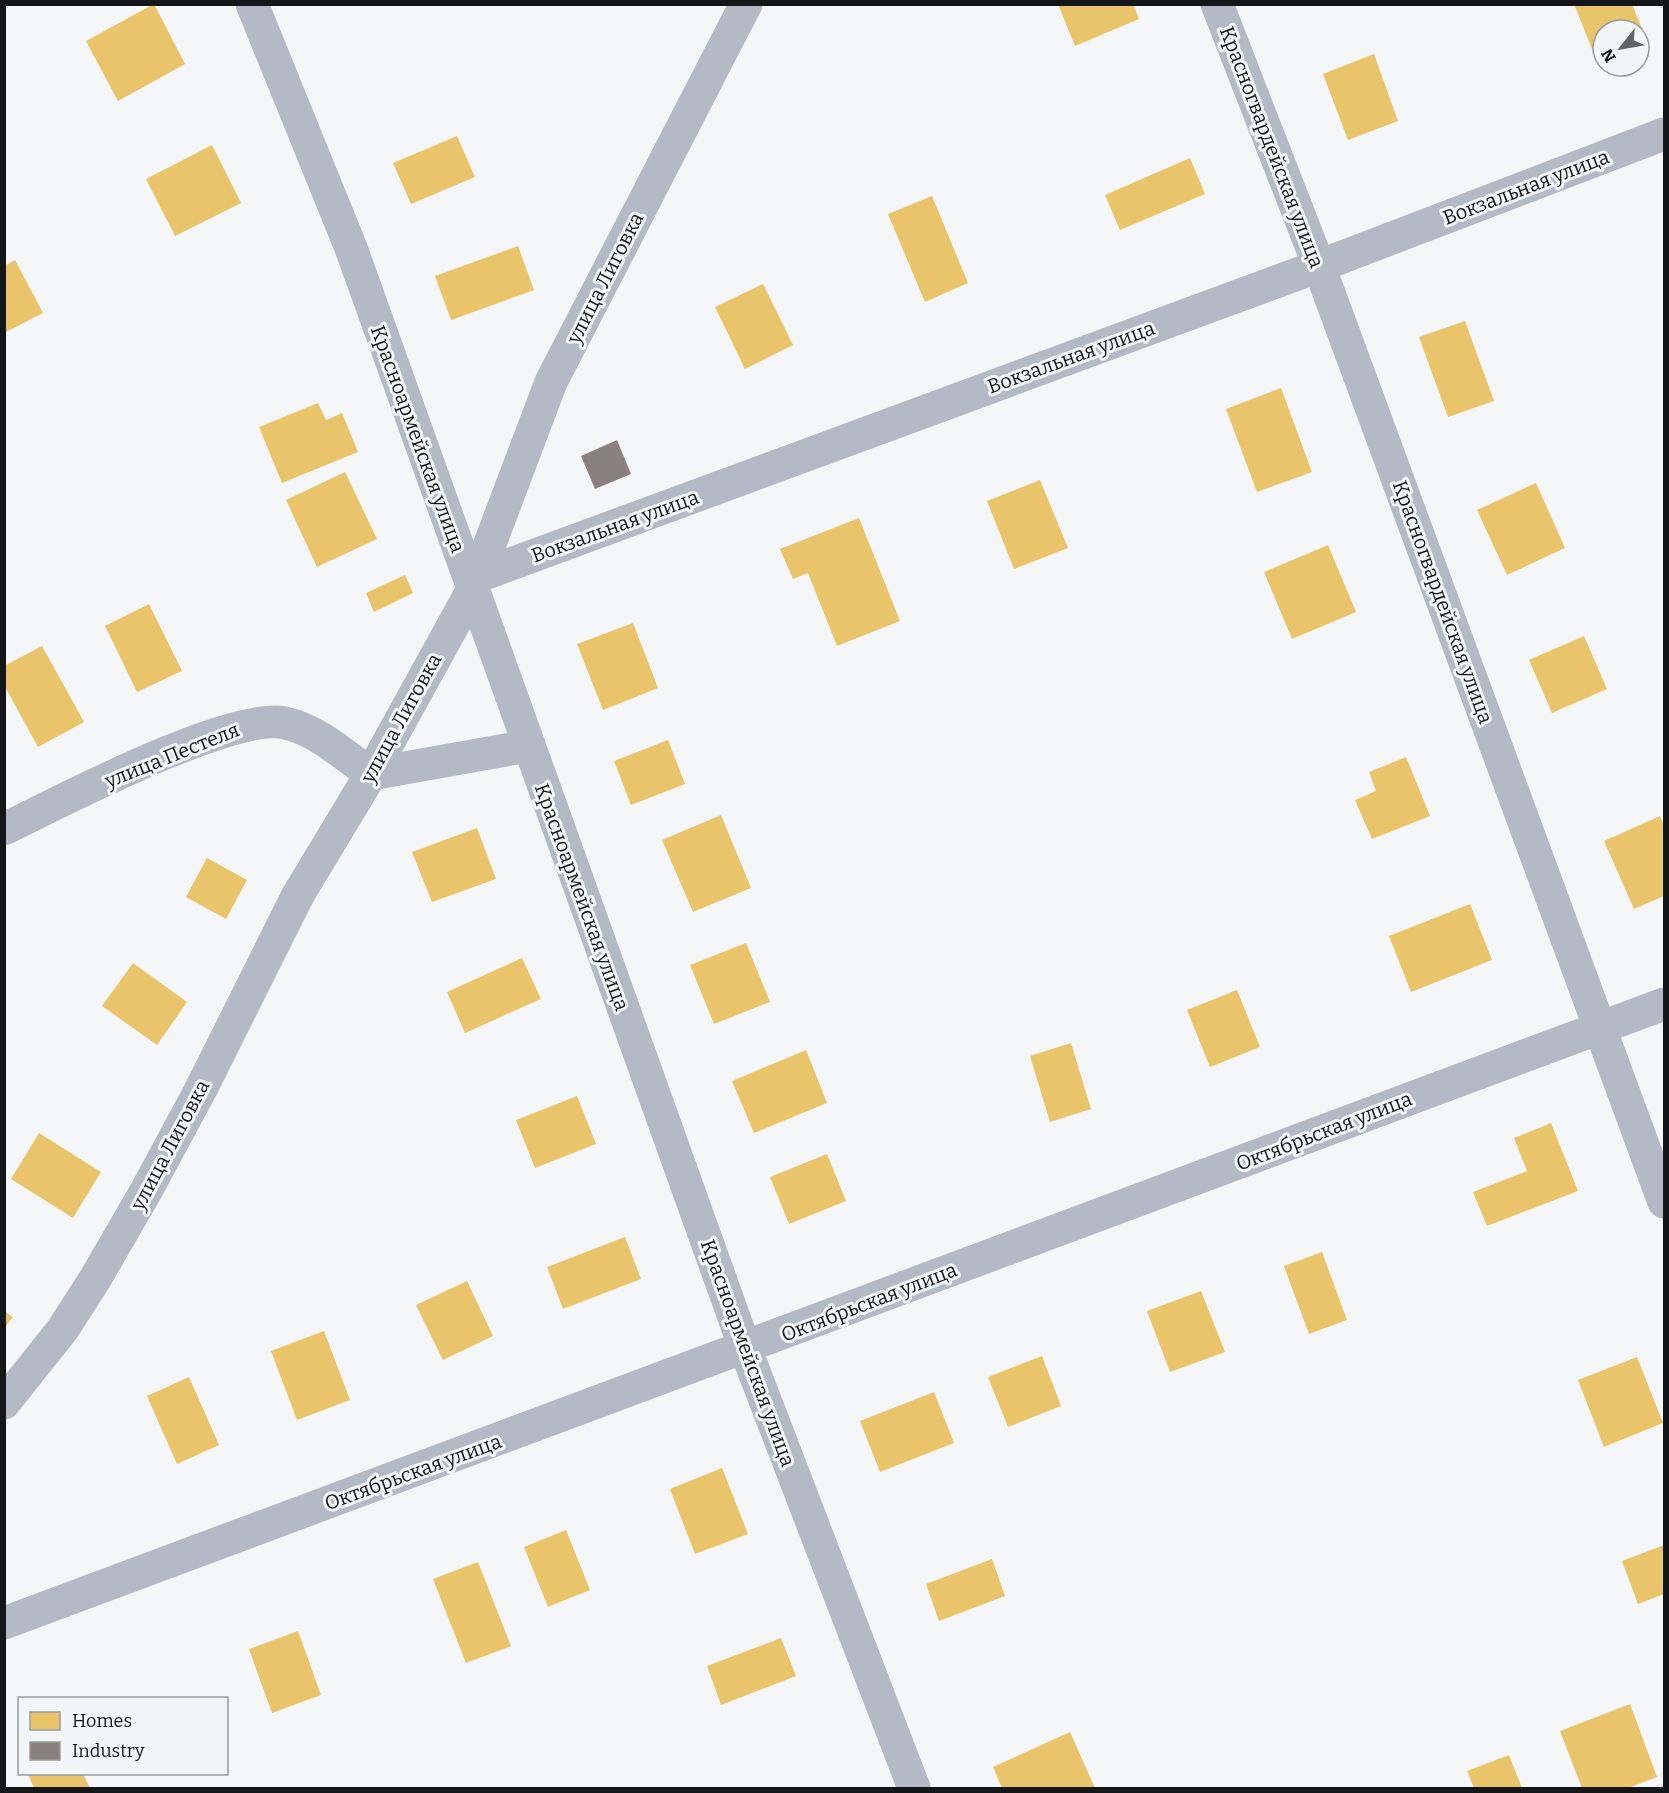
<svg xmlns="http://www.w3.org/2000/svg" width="1669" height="1793" font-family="Bitter,serif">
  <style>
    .homes { fill: #e9c46a }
    .industry { fill: #8a817c }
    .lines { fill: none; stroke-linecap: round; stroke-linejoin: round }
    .minor { stroke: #b3bac5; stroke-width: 33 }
    .labels { text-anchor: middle; stroke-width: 6; stroke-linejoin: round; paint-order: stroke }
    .street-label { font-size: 20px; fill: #151617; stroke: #f3f6f8 }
  </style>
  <rect width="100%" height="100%" fill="#f4f6f7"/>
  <path class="homes" d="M154,4L185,64L118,101L86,41Z
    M1058,4H1133L1139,19L1075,46Z
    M1574,4H1632L1642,29L1603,30V45L1592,49Z
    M1374,54L1398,121L1348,140L1323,74Z
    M457,136L475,177L411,204L393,163Z
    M212,145L241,203L175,236L146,179Z
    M1190,158L1205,194L1120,230L1105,195Z
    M932,196L968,283L925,302L888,214Z
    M518,246L534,290L451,320L435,276Z
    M15,260L43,313L4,333V266Z
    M763,284L793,345L745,369L715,307Z
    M1465,321L1494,401L1448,417L1419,337Z
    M1281,388L1312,472L1257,492L1226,409Z
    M318,403L326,420L342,413L358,452L282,483L259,427Z
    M345,472L377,539L317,567L286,500Z
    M1040,480L1068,548L1014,569L987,501Z
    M1536,483L1565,548L1507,575L1477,510Z
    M859,518L900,621L837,646L808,573L793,579L780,549Z
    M1328,545L1356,612L1292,639L1264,572Z
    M405,575L413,593L374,612L366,593Z
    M149,604L182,671L137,692L105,626Z
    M633,623L658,688L603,710L577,644Z
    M1584,636L1607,689L1552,713L1529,660Z
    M42,646L84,722L38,747L4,685V666Z
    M668,740L685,784L631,805L614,761Z
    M1406,757L1430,816L1372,839L1355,800L1376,791L1369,772Z
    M721,815L751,888L693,912L662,840Z
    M1660,816L1664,826V896L1634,909L1604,841Z
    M477,828L496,879L432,902L412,852Z
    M207,858L247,880L226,919L186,897Z
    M1470,904L1492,960L1411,992L1389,936Z
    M746,943L770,1002L714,1024L690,965Z
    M522,958L541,999L465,1033L447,992Z
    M133,963L187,1002L157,1045L102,1006Z
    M1237,990L1260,1047L1210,1067L1187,1010Z
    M1071,1043L1091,1109L1050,1122L1030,1056Z
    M806,1050L827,1103L754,1133L732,1081Z
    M577,1096L596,1144L535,1168L516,1120Z
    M1551,1123L1578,1191L1487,1226L1473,1192L1527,1171L1514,1138Z
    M39,1133L101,1172L73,1218L11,1179Z
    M827,1154L846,1201L789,1224L770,1177Z
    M625,1237L641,1279L563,1309L547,1267Z
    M1322,1252L1347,1320L1309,1334L1284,1266Z
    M467,1281L493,1336L443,1360L416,1305Z
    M1201,1291L1225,1352L1170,1372L1147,1311Z
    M4,1311L13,1317L4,1328Z
    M324,1331L350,1400L297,1420L271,1351Z
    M1042,1356L1061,1406L1008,1427L988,1377Z
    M1637,1357L1663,1423L1604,1447L1578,1380Z
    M189,1377L219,1445L177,1464L147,1396Z
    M934,1392L954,1443L880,1472L860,1421Z
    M722,1468L748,1534L695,1554L670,1489Z
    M566,1530L590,1590L548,1607L524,1547Z
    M1664,1545V1594L1638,1604L1622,1561Z
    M992,1559L1005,1596L939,1621L926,1584Z
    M478,1562L511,1646L466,1663L433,1579Z
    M298,1631L321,1695L272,1713L249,1649Z
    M781,1638L796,1676L721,1705L707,1666Z
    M1630,1704L1657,1777L1628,1788H1582L1560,1731Z
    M1070,1732L1095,1788H1002L993,1767Z
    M1509,1755L1522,1788H1474L1467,1771Z
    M28,1774H83L90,1788H34Z"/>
  <path class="industry" d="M617,440L631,474L595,489L581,456Z"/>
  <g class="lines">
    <path class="minor" d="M252,4L351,248L745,1348L914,1788
      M1217,4L1319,266L1664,1202
      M476,577L1319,266L1664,134
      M4,829C58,803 232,711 285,723C317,730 344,755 371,774L528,746
      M4,1403L63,1329L95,1279L146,1191L201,1089L298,895L371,774L472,591L551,382L746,4
      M4,1623L1664,1004"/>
  </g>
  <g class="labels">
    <g class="street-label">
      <text transform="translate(1272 147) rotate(69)" y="7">Красногвардейская улица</text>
      <text transform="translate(1526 187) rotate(-21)" y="7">Вокзальная улица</text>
      <text transform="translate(605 278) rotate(-63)" y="7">улица Лиговка</text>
      <text transform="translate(1071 357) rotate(-20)" y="7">Вокзальная улица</text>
      <text transform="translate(418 439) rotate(70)" y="7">Красноармейская улица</text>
      <text transform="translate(615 526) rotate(-20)" y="7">Вокзальная улица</text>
      <text transform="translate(1443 602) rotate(70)" y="7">Красногвардейская улица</text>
      <text transform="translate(401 718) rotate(-61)" y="7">улица Лиговка</text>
      <text transform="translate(172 755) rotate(-22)" y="7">улица Пестеля</text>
      <text transform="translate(582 897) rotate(70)" y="7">Красноармейская улица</text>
      <text transform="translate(1324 1131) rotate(-21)" y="7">Октябрьская улица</text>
      <text transform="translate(170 1145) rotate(-62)" y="7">улица Лиговка</text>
      <text transform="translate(869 1302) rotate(-21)" y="7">Октябрьская улица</text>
      <text transform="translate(748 1353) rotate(70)" y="7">Красноармейская улица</text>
      <text transform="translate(413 1472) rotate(-20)" y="7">Октябрьская улица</text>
    </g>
  </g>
  <rect width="1669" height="1793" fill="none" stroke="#151617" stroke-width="12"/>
  <rect x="18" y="1697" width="210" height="78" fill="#f3f6f8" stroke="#9a9c9e" stroke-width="1.5"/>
  <rect x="30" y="1712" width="30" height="18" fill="#e9c46a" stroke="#9a9c9e" stroke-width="1.5"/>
  <text x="72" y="1727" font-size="18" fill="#151617">Homes</text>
  <rect x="30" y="1742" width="30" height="18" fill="#8a817c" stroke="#9a9c9e" stroke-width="1.5"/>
  <text x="72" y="1757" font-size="18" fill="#151617">Industry</text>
  <g transform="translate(1621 48) rotate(239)"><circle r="28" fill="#f3f6f8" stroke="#9a9c9e" stroke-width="1.5"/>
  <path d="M0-4.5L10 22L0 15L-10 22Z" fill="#636465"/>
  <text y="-9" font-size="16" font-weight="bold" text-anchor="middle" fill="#151617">N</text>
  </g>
</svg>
